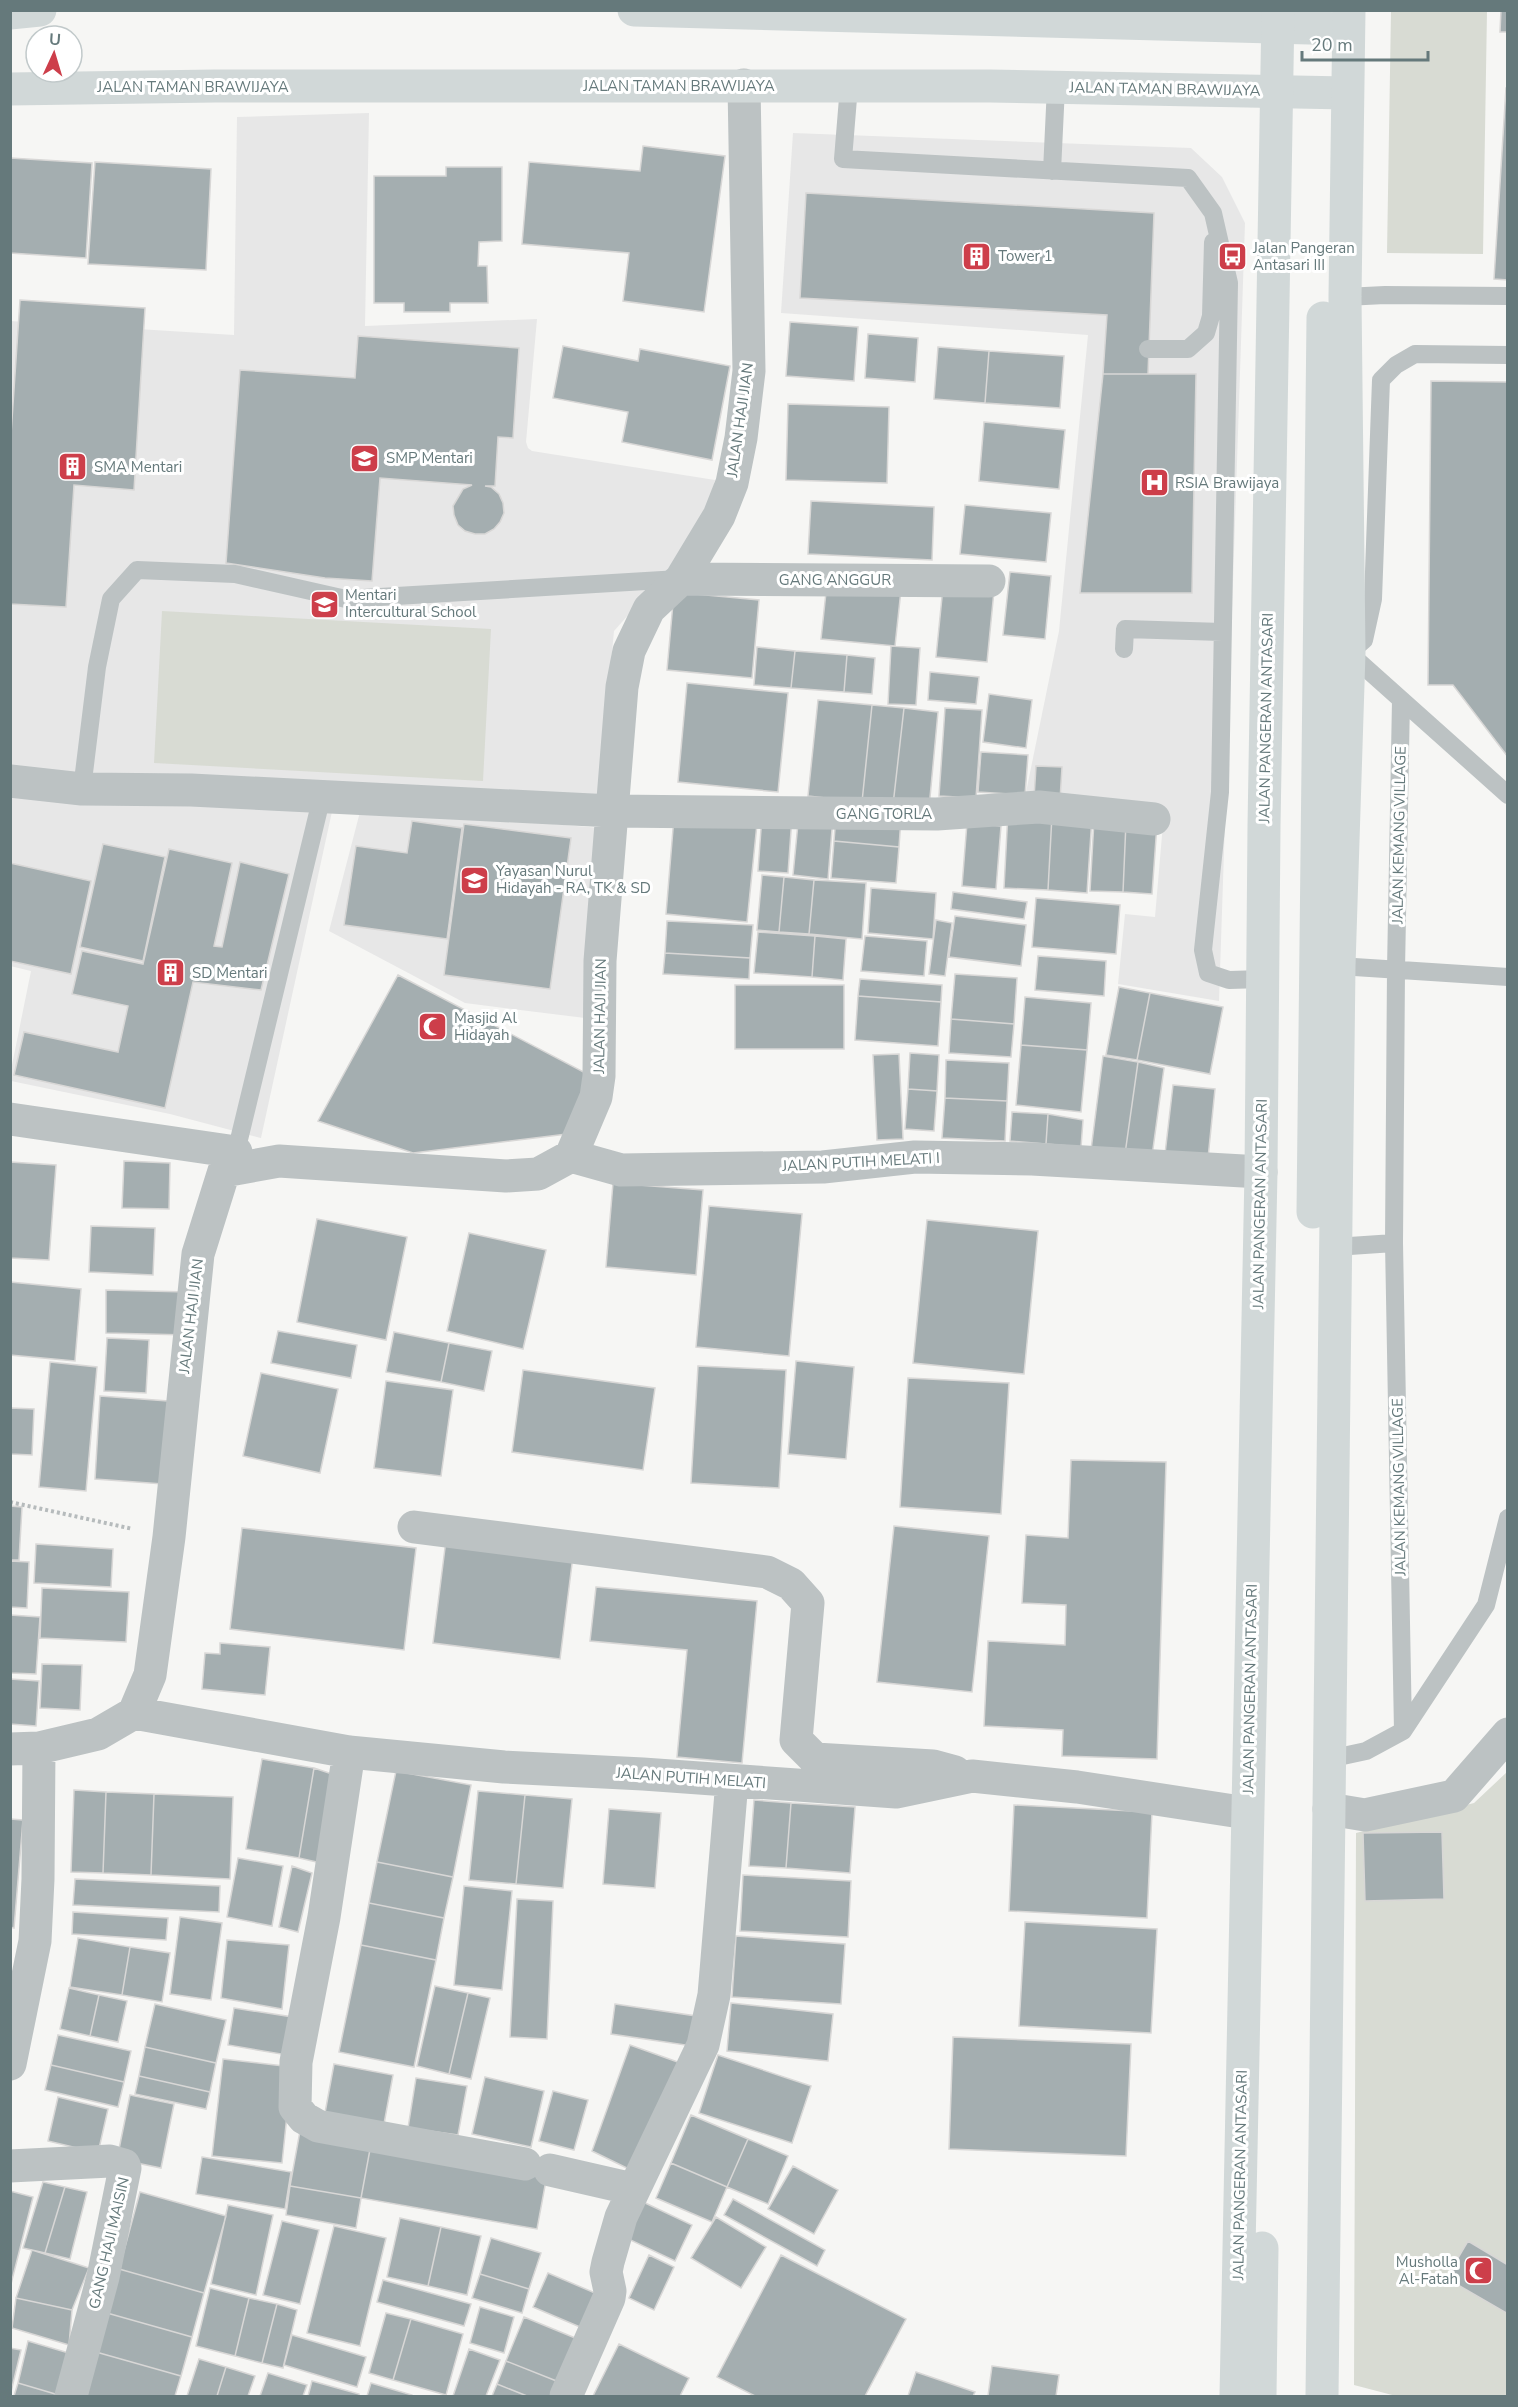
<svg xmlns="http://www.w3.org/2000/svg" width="1518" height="2407" font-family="'Nunito Sans',sans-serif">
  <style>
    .built { fill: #e7e7e7 }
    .green { fill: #d8dbd3 }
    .building { fill: #a4aeb0; stroke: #d8d7d6; stroke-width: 1.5 }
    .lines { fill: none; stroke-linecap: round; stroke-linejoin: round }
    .path { stroke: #b6bbbc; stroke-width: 4; stroke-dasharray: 3 3; stroke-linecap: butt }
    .lane { stroke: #bcc2c3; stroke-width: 18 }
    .street { stroke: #bcc2c3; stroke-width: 33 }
    .secondary { stroke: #d1d8d8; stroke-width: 33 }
    .primary { stroke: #d1d8d8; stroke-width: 33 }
    .labels { text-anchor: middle; stroke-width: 6; stroke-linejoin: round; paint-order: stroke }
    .street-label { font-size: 15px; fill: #65797b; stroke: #fff }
    .poi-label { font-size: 15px; fill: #65797b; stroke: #fff; text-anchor: start }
  </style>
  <rect width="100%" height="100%" fill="#f6f6f4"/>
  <path class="built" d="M369,113L365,326L537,319L526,442L528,448L532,451L715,480L706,519L661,578L614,631L598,795L338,784L261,1138L170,1114L11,1081V1070L31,971L10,966V321L234,335L237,117Z
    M793,133L1191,148L1222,177L1245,223L1219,1001L1118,984L1125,914L1155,917L1164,812L1024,802L1059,631L1088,335L781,313Z
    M361,808L612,829L593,1019L465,1003L329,931Z"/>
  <path class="green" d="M1391,11H1487L1483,254L1387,253Z
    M162,611L491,629L483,781L154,763Z
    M1507,1772V2396H1396L1354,2385L1356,1833L1474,1803Z"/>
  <path class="building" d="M1501,10H1508V32H1500Z
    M1506,88H1508V280L1494,279Z
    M643,146L725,156L704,312L623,301L629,253L522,244L529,162L640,171Z
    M10,158L92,163L86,258L10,253Z
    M95,162L211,169L206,270L88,264Z
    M446,167H502V241L479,242L478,266H487L488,303H450V312H404V303H374V176H446Z
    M806,193L1154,213L1148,374H1103L1107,315L800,298Z
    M20,300L145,308L134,490L74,485L66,607L10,604V449Z
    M790,322L858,327L854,381L786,376Z
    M868,334L918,338L915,382L865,378Z
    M358,336L519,348L513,438L498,437L495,486H485L491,487L499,494L503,503L504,513L500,522L494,529L485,534H475L465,531L458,525L454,515L453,506L463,489L472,485L380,478L372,581L325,578L226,563L240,370L355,378Z
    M563,346L638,361L640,349L730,366L712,460L622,442L628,412L553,398Z
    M938,347L989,351L985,403L934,399Z
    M989,351L1064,356L1060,408L985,403Z
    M1103,374H1196L1192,593H1080Z
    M1431,381L1508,382V757L1453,685H1428Z
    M788,404L889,407L887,483L786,480Z
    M984,422L1065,430L1059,489L979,481Z
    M811,501L934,507L932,560L808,554Z
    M965,505L1051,513L1046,562L960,554Z
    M1010,572L1051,576L1045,639L1003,635Z
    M827,583L901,590L895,646L821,639Z
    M943,587L994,591L987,662L936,657Z
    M674,592L759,600L752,678L667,670Z
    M891,646L920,648L916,705L888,704Z
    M757,647L795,651L791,688L754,685Z
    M795,651L847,655L844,692L791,688Z
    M847,655L875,658L872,694L844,692Z
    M930,672L979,677L976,704L928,700Z
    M687,683L788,693L778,792L678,782Z
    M989,694L1032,700L1026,748L983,742Z
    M818,700L872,705L862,802L808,796Z
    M872,705L904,708L893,805L862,802Z
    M904,708L938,712L929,808L893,805Z
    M945,708L982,710L976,798L939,796Z
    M981,752L1028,755L1025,795L978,792Z
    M1036,766L1062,767L1060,800L1034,798Z
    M1008,812L1052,815L1048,890L1004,888Z
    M799,813L833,817L828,879L793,875Z
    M758,814L747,922L666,914L674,817Z
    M762,815L792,817L788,873L758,871Z
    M1052,815L1092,817L1087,893L1048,890Z
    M836,816L901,818L899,847L834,841Z
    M1094,820L1126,822L1123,892L1090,891Z
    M412,821L462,828L447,939L344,925L356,846L407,853Z
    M1126,822L1157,824L1152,894L1123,892Z
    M967,823L1001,826L996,889L962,886Z
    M464,824L571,838L550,989L444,975Z
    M834,841L899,847L896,883L831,878Z
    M103,844L165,857L143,961L80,947Z
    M169,849L232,863L214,946L222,947L240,862L289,874L261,990L193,982L165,1108L14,1075L24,1032L118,1052L128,1006L72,994L82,951L143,964Z
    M10,863L91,881L71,974L10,961Z
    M762,875L784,877L779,932L757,930Z
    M784,877L814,880L809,934L779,932Z
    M814,880L866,883L862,939L809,934Z
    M871,888L936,893L933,939L868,933Z
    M953,892L1027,902L1024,919L951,909Z
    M1036,898L1120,905L1116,954L1032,947Z
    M955,916L1026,925L1021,966L949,957Z
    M936,920L952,923L945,976L929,974Z
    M667,921L753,925L750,958L665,953Z
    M758,932L815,936L812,977L754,973Z
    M815,936L846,939L843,980L812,977Z
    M865,936L927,941L924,976L861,971Z
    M665,953L750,958L749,979L663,974Z
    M1038,956L1106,961L1104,996L1035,990Z
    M955,974L1017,978L1014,1024L951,1019Z
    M398,975L597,1079L567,1134L413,1153L318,1121Z
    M860,979L942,985L941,1002L858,996Z
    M735,985H844V1049H735Z
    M1119,987L1150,993L1137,1060L1106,1055Z
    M1150,993L1223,1007L1210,1074L1137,1060Z
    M858,996L941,1002L938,1046L855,1040Z
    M1025,997L1091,1003L1087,1050L1021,1045Z
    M951,1019L1014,1024L1011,1057L949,1053Z
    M1021,1045L1087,1050L1081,1112L1016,1105Z
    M910,1053L939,1055L937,1091L908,1089Z
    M899,1054L903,1139L877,1140L873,1055Z
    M1103,1056L1138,1062L1125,1154L1091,1150Z
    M946,1060L1009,1063L1007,1101L945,1098Z
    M1138,1062L1164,1068L1152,1156L1125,1154Z
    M1173,1085L1215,1089L1208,1158L1165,1154Z
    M908,1089L937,1091L934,1131L905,1129Z
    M945,1098L1007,1101L1005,1141L942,1138Z
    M1012,1112L1048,1114L1046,1144L1010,1141Z
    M1048,1114L1083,1120L1081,1147L1046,1144Z
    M124,1161L170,1163L169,1209L122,1208Z
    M10,1162L56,1165L49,1260L10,1258Z
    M613,1183L703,1190L696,1275L606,1267Z
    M709,1206L802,1214L789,1356L696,1347Z
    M317,1219L407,1237L386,1340L297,1322Z
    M927,1220L1038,1231L1024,1374L913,1363Z
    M91,1226L155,1228L153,1275L89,1272Z
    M469,1233L546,1250L523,1349L447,1331Z
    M10,1282L81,1289L75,1361L10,1355Z
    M106,1290L188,1292L187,1335L106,1333Z
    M278,1331L357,1345L351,1378L271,1363Z
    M394,1332L449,1343L441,1382L386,1372Z
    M107,1338L149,1340L146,1393L104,1391Z
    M449,1343L492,1351L484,1391L441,1382Z
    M796,1361L854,1367L846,1459L788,1454Z
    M50,1362L97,1367L86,1491L39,1487Z
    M698,1366L786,1370L779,1488L691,1483Z
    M523,1370L655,1388L643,1470L512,1452Z
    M261,1373L338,1389L320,1473L243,1456Z
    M908,1378L1009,1383L1001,1514L900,1507Z
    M386,1381L453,1390L441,1476L374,1468Z
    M100,1396L168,1401L163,1484L95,1479Z
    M10,1408L34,1409L32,1455L10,1454Z
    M1071,1460L1166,1462L1157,1759L1062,1756L1063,1730L984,1726L988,1641L1065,1645L1066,1605L1022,1603L1026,1535L1068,1538Z
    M10,1506L22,1507L19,1560H10Z
    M894,1526L989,1536L972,1692L877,1682Z
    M242,1528L416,1548L404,1650L230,1629Z
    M446,1540L573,1556L560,1659L433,1643Z
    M36,1544L113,1549L111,1587L34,1583Z
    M10,1561L29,1562L27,1608L10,1607Z
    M596,1587L757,1601L742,1763L677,1757L687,1650L590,1641Z
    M42,1588L129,1592L126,1642L40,1638Z
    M10,1615L40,1617L36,1674L10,1673Z
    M220,1643L270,1647L265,1695L202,1689L205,1653L220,1654Z
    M42,1664L82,1665L80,1710L40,1708Z
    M10,1679L39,1681L36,1726L10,1724Z
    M262,1759L314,1768L299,1858L246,1849Z
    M314,1768L335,1775L321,1863L299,1858Z
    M396,1771L471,1785L453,1877L377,1862Z
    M74,1790L106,1792L103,1873L71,1872Z
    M478,1791L525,1795L516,1884L469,1880Z
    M106,1792L154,1794L151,1875L103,1873Z
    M154,1794L233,1797L230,1879L151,1875Z
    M525,1795L572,1799L563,1888L516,1884Z
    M754,1800L791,1803L786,1868L749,1866Z
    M791,1803L855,1807L850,1873L786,1868Z
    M1014,1805L1152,1812L1147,1918L1009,1911Z
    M609,1809L661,1813L655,1888L603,1884Z
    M10,1819L23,1820L14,1928L10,1927Z
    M1442,1832L1444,1899L1365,1901L1363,1833Z
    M238,1858L283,1866L272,1926L227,1917Z
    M377,1862L453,1877L444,1918L369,1903Z
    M292,1866L312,1873L298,1932L279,1927Z
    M743,1875L851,1881L848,1937L740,1931Z
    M75,1879L220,1886L219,1912L73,1905Z
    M464,1886L512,1891L502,1990L454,1985Z
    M517,1899L553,1901L547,2039L510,2037Z
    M369,1903L444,1918L436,1960L361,1945Z
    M73,1912L168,1918L166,1940L72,1934Z
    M180,1917L222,1923L211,2000L170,1994Z
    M1025,1922L1157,1929L1151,2033L1019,2026Z
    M736,1936L845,1944L841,2004L732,1997Z
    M78,1938L130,1947L122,1995L70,1987Z
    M227,1940L289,1945L282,2009L221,1998Z
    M361,1945L436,1960L414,2067L339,2052Z
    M130,1947L170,1953L162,2002L122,1995Z
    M435,1986L468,1993L449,2074L417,2066Z
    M69,1988L99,1995L90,2036L60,2029Z
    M468,1993L490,1998L471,2079L449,2074Z
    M99,1995L127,2001L118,2042L90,2036Z
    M731,2003L833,2014L828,2061L727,2051Z
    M155,2004L226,2020L216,2063L145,2047Z
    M615,2004L696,2016L692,2046L611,2034Z
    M234,2008L299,2018L293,2056L228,2045Z
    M58,2035L131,2051L124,2082L51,2065Z
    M953,2037L1131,2044L1126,2156L949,2149Z
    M630,2045L686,2065L635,2172L592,2151Z
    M145,2047L216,2063L210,2092L139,2076Z
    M718,2055L811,2086L792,2143L699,2113Z
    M223,2059L292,2067L282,2163L212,2156Z
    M334,2064L393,2075L384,2124L325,2113Z
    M51,2065L124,2082L118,2107L45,2090Z
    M139,2076L210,2092L206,2109L135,2094Z
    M485,2077L544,2091L531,2147L472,2134Z
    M416,2078L467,2086L458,2135L408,2128Z
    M553,2091L588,2100L574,2150L539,2141Z
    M130,2095L174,2104L161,2168L117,2159Z
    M58,2097L108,2109L98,2153L48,2141Z
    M691,2115L748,2139L727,2187L671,2163Z
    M300,2131L371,2144L361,2198L290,2186Z
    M748,2139L788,2156L768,2204L727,2187Z
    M371,2144L547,2175L537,2229L361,2198Z
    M202,2157L291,2172L285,2209L196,2194Z
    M671,2163L727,2187L712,2222L656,2198Z
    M793,2166L838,2190L814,2234L768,2209Z
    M43,2182L65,2187L45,2253L23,2248Z
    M290,2186L361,2198L356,2228L286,2215Z
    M65,2187L87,2192L70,2259L45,2253Z
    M10,2191L33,2197L10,2288Z
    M140,2192L226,2216L204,2293L119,2269Z
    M733,2199L825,2250L817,2266L724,2215Z
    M641,2201L692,2225L675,2261L624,2237Z
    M228,2205L273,2215L256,2295L211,2284Z
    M716,2217L766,2247L741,2288L691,2258Z
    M400,2218L441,2227L428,2286L387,2277Z
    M282,2221L319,2230L300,2304L263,2295Z
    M334,2226L386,2238L360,2346L307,2333Z
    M441,2227L481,2236L467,2295L428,2286Z
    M491,2238L541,2253L529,2289L480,2274Z
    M1468,2241L1508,2265V2314L1446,2278Z
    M32,2250L89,2268L72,2310L16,2298Z
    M649,2255L674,2267L654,2310L629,2298Z
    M781,2255L906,2319L865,2396H755L717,2377Z
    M119,2269L204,2293L192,2337L107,2313Z
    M548,2273L602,2296L587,2330L533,2307Z
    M480,2274L529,2289L522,2313L472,2298Z
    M383,2280L471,2304L464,2326L377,2302Z
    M210,2288L249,2298L235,2356L196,2346Z
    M16,2298L72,2310L69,2345L12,2328Z
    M249,2298L277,2304L262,2363L235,2356Z
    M277,2304L297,2310L283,2368L262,2363Z
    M480,2307L514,2317L504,2353L470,2343Z
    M107,2313L192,2337L181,2376L96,2352Z
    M386,2313L411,2319L393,2380L369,2373Z
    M524,2317L580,2340L564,2384L506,2361Z
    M411,2319L463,2334L446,2395L393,2380Z
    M292,2335L366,2357L357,2387L284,2365Z
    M28,2341L72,2354L62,2396L18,2383Z
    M619,2344L689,2378L680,2396H593Z
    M10,2348L21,2350L11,2392H10Z
    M469,2349L500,2360L486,2396H453Z
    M96,2352L181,2376L175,2396H83Z
    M199,2359L226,2367L217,2396H187Z
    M506,2361L564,2384L558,2396H527L497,2384Z
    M992,2366L1059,2375L1056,2396H988Z
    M226,2367L255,2376L248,2396H217Z
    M916,2372L975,2392L973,2396H908Z
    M268,2373L307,2385L303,2396H260Z
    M312,2381L359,2394V2396H308Z
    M18,2383L62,2396H14Z
    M371,2383L412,2395V2396H367Z
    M497,2384L527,2396H492Z"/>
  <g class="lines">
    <path class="path" d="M10,1502L133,1529"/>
    <path class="lane" d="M849,86L843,159L1188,178L1213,213L1229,283L1220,792L1203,950L1208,973L1229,980L1263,979
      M1052,171L1056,87
      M1345,297L1385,295L1508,296
      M1148,349H1188L1206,333L1211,316L1213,242
      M1508,355L1415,354L1396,365L1381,380L1373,599L1364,640L1349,653L1508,795
      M1124,649L1125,629L1222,632
      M1401,700L1396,970L1394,1243L1403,1731
      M82,789L97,667L111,599L137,570L235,574L346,599L679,579
      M1339,966L1508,977
      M236,1152L322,796
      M1335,1247L1394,1243
      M1329,1759L1366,1751L1403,1731L1486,1605L1508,1518"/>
    <path class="street" d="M681,579L989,581
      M10,781L82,789L191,790L612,811L937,814L1039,807L1154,819
      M10,1119L236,1152L224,1171
      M571,1156L621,1170L823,1167L915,1157L1032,1159L1261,1172
      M414,1527L767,1572L791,1584L808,1603L796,1740L815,1759L933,1766L955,1772
      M134,1713L349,1752L504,1767L643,1774L896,1792L972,1776L1077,1787L1247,1813
      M10,1749L39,1748L98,1734L134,1713L150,1675L169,1537L198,1254L224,1171L279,1161L506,1176L538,1174L571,1156L596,1097L599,1076L600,961L622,687L629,651L649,609L681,579L719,516L732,483L741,438L749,371L744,85
      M349,1752L324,1917L296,2062L295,2107L304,2118L318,2126L525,2164
      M1329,1809L1365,1815L1454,1796L1508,1734
      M10,2064L35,1941L38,1879L39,1748
      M10,2166L110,2161L124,2165L125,2168L103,2277L71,2396
      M550,2170L633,2189
      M566,2396L609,2298L610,2291L606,2272L608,2262L621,2217L703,2045L714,1995L732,1781"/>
    <path class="secondary" d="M634,10L1348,29
      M10,13L40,10
      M10,89L215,86H990L1347,93"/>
    <path class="primary" d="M1313,1212L1323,318
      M1236,2396L1261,1172L1264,826L1278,10
      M1260,2396L1262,2248
      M1322,2396L1339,966L1349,653L1345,297L1349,10"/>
  </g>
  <defs>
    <symbol id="building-square" viewBox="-11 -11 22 22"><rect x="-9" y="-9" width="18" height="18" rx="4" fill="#cd3e4a" stroke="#fff"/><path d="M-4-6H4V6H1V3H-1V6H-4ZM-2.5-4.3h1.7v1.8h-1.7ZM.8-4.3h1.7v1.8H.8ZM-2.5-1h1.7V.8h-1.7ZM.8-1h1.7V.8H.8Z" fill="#fff"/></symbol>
    <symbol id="bus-square" viewBox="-11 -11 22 22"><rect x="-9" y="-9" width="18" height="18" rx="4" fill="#cd3e4a" stroke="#fff"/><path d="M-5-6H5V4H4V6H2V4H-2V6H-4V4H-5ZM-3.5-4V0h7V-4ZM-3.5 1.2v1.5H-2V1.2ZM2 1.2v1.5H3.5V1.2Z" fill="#fff"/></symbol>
    <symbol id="school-square" viewBox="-11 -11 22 22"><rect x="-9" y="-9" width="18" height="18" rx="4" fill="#cd3e4a" stroke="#fff"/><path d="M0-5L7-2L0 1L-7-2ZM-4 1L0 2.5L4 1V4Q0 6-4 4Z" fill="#fff"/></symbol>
    <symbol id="hospital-square" viewBox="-11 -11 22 22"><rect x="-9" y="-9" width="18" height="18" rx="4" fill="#cd3e4a" stroke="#fff"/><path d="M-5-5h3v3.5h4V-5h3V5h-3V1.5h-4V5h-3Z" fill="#fff"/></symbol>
    <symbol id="mosque-square" viewBox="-11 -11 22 22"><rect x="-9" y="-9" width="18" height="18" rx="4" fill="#cd3e4a" stroke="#fff"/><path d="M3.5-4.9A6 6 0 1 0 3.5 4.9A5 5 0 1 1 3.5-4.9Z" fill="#fff"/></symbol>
  </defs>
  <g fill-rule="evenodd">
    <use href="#building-square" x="960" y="240" width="33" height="33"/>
    <use href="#bus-square" x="1216" y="240" width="33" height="33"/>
    <use href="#school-square" x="348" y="442" width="33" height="33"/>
    <use href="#building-square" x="56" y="450" width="33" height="33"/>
    <use href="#hospital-square" x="1138" y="466" width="33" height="33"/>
    <use href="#school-square" x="308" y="588" width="33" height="33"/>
    <use href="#school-square" x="458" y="864" width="33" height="33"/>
    <use href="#building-square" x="154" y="956" width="33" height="33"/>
    <use href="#mosque-square" x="416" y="1010" width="33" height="33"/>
    <use href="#mosque-square" x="1462" y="2254" width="33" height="33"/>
  </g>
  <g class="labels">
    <g class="street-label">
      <text x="679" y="91">JALAN TAMAN BRAWIJAYA</text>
      <text x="193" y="92">JALAN TAMAN BRAWIJAYA</text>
      <text transform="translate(1165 89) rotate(1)" y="5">JALAN TAMAN BRAWIJAYA</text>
      <text transform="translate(740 420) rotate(-82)" y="5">JALAN HAJI JIAN</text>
      <text x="835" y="585">GANG ANGGUR</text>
      <text transform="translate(1266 718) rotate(-89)" y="5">JALAN PANGERAN ANTASARI</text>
      <text x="884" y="819">GANG TORLA</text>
      <text transform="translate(1399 835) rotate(-89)" y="5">JALAN KEMANG VILLAGE</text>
      <text transform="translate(600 1016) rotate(-89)" y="5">JALAN HAJI JIAN</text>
      <text transform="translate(861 1162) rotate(-3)" y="5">JALAN PUTIH MELATI I</text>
      <text transform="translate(1260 1204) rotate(-89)" y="5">JALAN PANGERAN ANTASARI</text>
      <text transform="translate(191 1316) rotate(-83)" y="5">JALAN HAJI JIAN</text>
      <text transform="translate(1399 1487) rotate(-91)" y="5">JALAN KEMANG VILLAGE</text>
      <text transform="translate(1250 1689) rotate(-89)" y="5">JALAN PANGERAN ANTASARI</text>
      <text transform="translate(691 1778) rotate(4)" y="5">JALAN PUTIH MELATI</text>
      <text transform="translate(1240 2175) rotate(-89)" y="5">JALAN PANGERAN ANTASARI</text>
      <text transform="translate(109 2243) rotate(-77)" y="5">GANG HAJI MAISIN</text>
    </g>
    <g class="poi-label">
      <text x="1253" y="253">Jalan Pangeran<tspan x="1253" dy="17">Antasari III</tspan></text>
      <text x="998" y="261">Tower 1</text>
      <text x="386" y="463">SMP Mentari</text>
      <text x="94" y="472">SMA Mentari</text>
      <text x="1175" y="488">RSIA Brawijaya</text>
      <text x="345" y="600">Mentari<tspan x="345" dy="17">Intercultural School</tspan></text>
      <text x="496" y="876">Yayasan Nurul<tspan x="496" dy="17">Hidayah - RA, TK &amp; SD</tspan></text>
      <text x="192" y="978">SD Mentari</text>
      <text x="454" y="1023">Masjid Al<tspan x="454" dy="17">Hidayah</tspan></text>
      <text x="1458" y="2267" text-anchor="end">Musholla<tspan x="1458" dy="17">Al-Fatah</tspan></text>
    </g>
  </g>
  <rect width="1518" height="2407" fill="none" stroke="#65797b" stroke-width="24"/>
  <g transform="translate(54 54) rotate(4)"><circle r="28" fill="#ffffff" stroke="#c1c9ca" stroke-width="1.5"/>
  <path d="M0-4.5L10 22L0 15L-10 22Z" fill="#cd3e4a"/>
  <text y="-9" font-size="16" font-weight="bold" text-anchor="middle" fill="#65797b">U</text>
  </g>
  <path d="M1302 51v9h126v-9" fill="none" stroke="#65797b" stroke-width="3"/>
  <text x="1311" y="51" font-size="18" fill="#65797b" stroke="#ffffff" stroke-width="4.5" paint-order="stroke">20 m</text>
</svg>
